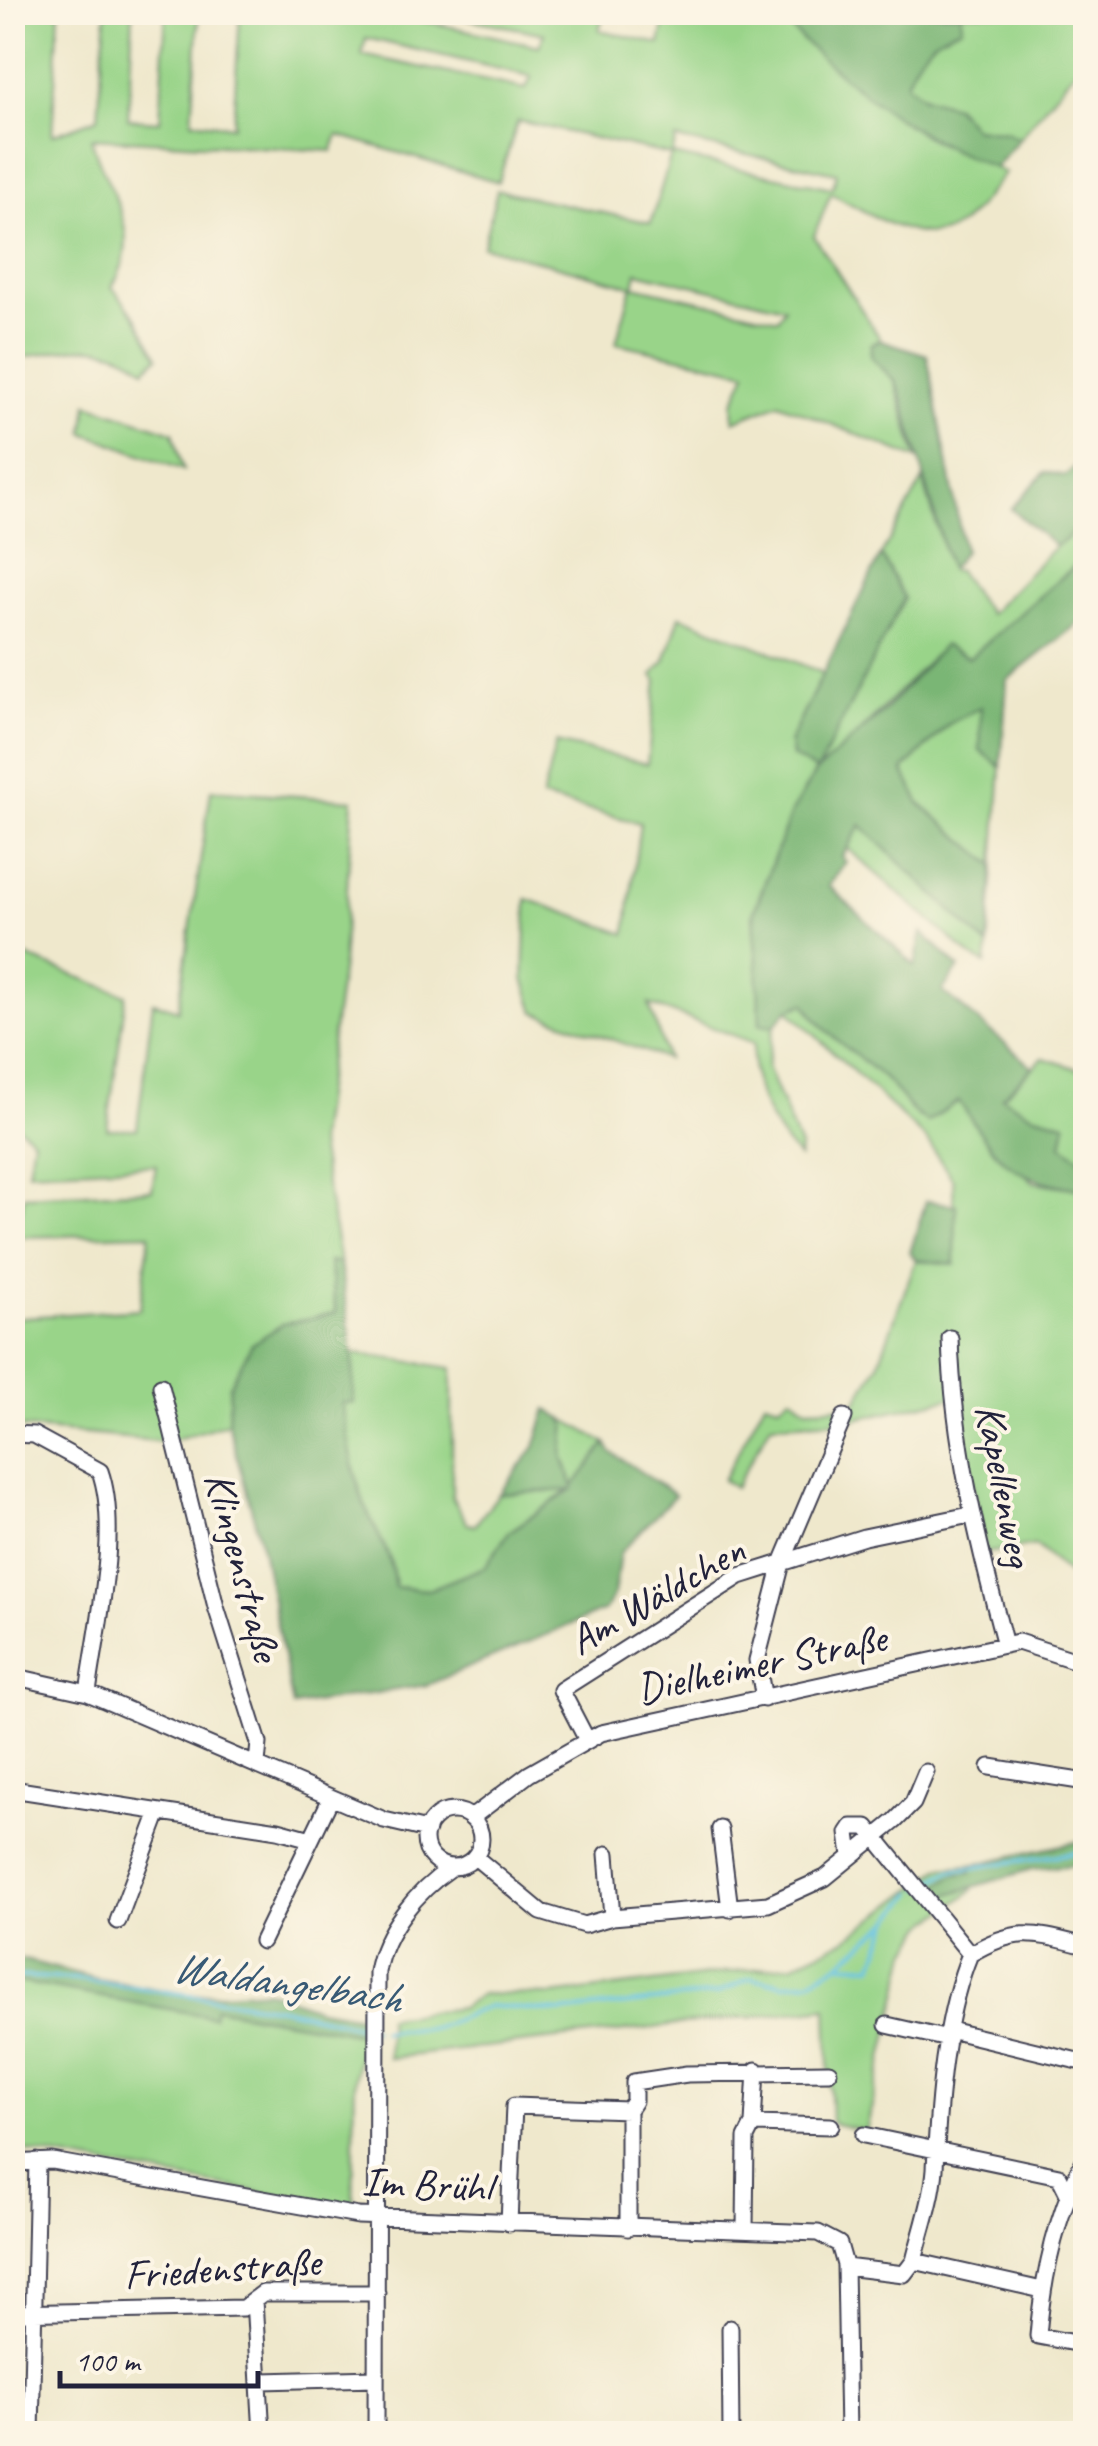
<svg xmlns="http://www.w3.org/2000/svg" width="1098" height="2446" font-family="Caveat,sans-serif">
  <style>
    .green { fill: #99d489; stroke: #5e7b62; stroke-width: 2.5; fill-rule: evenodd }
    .forest { fill: #7ab675; stroke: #4e6c58; stroke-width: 2.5 }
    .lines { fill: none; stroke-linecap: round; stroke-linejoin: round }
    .stream { stroke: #62c2e1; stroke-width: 4 }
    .street-casing { stroke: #414051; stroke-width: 19 }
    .street { stroke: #fff; stroke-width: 15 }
    .labels { text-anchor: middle; stroke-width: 8; stroke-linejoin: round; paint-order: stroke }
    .street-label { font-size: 42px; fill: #22223b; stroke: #fcf5e5 }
    .water-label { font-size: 45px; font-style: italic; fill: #385a75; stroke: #fcf5e5 }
  </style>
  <rect width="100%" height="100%" fill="#fcf5e5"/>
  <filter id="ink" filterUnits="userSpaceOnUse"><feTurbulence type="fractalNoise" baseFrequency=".01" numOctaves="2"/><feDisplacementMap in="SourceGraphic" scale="20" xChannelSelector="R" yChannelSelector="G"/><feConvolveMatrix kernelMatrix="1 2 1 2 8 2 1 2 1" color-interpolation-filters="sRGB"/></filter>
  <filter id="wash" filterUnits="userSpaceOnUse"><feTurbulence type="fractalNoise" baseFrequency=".0048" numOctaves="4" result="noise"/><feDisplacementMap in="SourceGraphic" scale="40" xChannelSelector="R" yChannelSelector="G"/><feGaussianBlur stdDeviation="2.25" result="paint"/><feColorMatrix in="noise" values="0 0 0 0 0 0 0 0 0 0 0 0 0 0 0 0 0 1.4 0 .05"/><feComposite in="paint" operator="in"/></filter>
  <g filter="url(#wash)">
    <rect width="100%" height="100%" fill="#efe8cc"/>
    <path class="green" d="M12,13H59L52,135L98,118L106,13H133L128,119L160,121L166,13H199L192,121L233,126L240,13H387L539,46L545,34L439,13H604L599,30L660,44L667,13H776C820,59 871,104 927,137C951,152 980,159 1005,173C991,189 979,208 963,222C926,255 866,211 831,193L814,236L881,340L871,344V357L895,381L917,459L779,403L734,421L733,404L747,372L616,343L632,286L483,246L497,190L651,223L671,155L518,121L498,182L338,135L332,151L91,138C107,194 147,231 112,287L136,317L158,357L145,369C103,334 62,352 13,359ZM366,38L530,76L531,77L526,89L362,55ZM676,139L836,173L837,174L832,188L672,155ZM637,272L784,307L778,319L634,286Z
      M961,13H1085V57L1019,139L1006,132L973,128C948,100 924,104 905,82C919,53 930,37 961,27Z
      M88,404L173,432L183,470L84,433Z
      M923,480L950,570L958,571L989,614L1085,516V557L969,658L944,645L821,772L816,771L791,813L753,913C753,950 763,986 760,1023L774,1026L767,1067L800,1147L799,1158C770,1128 748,1084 754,1043L649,1004L667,1059L535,1012L524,979L527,899L626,934L640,823L542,798L556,743L647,764L657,681L653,675L665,661L680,616L823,673L790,741L849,702L904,598L881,555Z
      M982,706L980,750L1001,767L994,865L920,804L903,770L949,724Z
      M211,790L353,800L342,964L318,1140L340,1263H329L336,1314L283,1324L230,1385L228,1423L167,1442L13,1427V1318L140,1309L150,1234L17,1237L24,1196L152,1190L156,1165L28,1171L33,1139L13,1122L12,958L16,953L126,995L107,1129H137L153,1002L178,1010Z
      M861,824L988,946L986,964L972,957L847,848Z
      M805,1003C825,1039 860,1054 889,1083C902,1097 910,1112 927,1122L959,1100L990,1143L1034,1182L1085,1190L1082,1350L1085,1589L1036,1545L986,1553L956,1397L846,1421L771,1424L735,1488L723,1480L765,1401L779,1405L791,1396L807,1408L854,1406L878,1365L916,1260L955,1264L953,1180L926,1139L788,1010Z
      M1043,1058L1085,1071V1161L1062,1145L1066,1123L1031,1114L1002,1097Z
      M353,1353L452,1368V1497L467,1523L475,1525L499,1494L550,1490L571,1478L563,1455L564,1419L606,1443L573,1488L509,1532L485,1567L428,1590L395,1587C391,1549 382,1546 368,1513C353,1478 348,1439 342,1402L353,1403Z
      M971,1865L973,1890L925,1925L908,1952L866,2131L831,2123L827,2008L388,2058L387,2017L461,2008L481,1994L552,1995L794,1964L845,1940L941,1868Z
      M12,1979L74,1981L363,2032L355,2076L353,2209L13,2149Z"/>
    <path class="forest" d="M776,13H961L962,27C931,38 918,53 906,83L923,97L955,106L974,128L1006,132L1019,139L995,168C910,136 837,78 776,13Z
      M881,340L927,355L964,551L950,570L903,400L895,381L871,357V344Z
      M1082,461L1085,516L1067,539L1055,546L1011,509L1045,472L1065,476Z
      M881,555L904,598L817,771L885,710L944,645L969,658L1085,557V618L1007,680L1001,767L980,750L981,707L949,724L903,770L920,804L994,865L988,946L861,825L842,857L846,862L829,886L915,966L922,932L959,968L942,991L1033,1067L1002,1097L1031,1114L1066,1123L1062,1145L1085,1161V1190C1010,1178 1000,1164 959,1101L927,1122C909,1112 901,1095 887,1081C858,1054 826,1038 805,1003L788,1010L774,1026L760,1024L754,912L791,813L816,771L792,757L790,741Z
      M926,1201L956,1205L955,1264L916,1260L910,1253Z
      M329,1262L340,1263L353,1353L354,1403H342C349,1440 353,1479 368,1513C383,1548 389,1546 395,1587L428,1590L485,1567L509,1532L571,1490L499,1494L535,1447L547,1409L566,1422L563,1455L573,1487L606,1443L611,1452L675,1495L620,1553L614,1594L605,1610L427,1685L293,1706L262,1548L228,1423L230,1385L252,1344L283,1324L336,1313Z
      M1085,1840V1864L1032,1869L940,1897L933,1889L953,1875L971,1872L972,1865Z
      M13,1957L97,1979L192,1995L267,1990L319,2009L367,2017V2035L215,2008L213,2017L13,1981Z"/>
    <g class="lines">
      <path class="stream" d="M921,1888L951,1871L1086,1851
        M842,1964L873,1966L890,1921
        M12,1976L75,1979L281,2008L373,2029
        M382,2031L435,2028L489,2006L560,2012L716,1994L751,1978L785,1984L809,1981L839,1964L890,1921L913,1893"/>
    </g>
  </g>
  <g filter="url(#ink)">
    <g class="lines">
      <defs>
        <path id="street" d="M950,1338C953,1443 978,1543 1005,1645
          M161,1386L216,1607L259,1743L257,1764
          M12,1434L34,1435L100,1471C121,1531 96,1630 88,1693
          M12,1676L88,1693L384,1820L427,1830
          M764,1699L757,1660L782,1563L844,1417
          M587,1740L561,1690L740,1576L864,1537L970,1515
          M990,1767L1086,1782
          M12,1789L278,1830L311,1839
          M425 1839a28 28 0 1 1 56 0a28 28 0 1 1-56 0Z
          M471,1818L529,1774L601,1733L1018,1642L1086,1664
          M720,1829L730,1909
          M607,1854L612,1917
          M851,1856L848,1833L852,1827H867L970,1954
          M475,1857L541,1912L584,1925L612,1917L768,1904L825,1878L895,1821L913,1803L926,1772
          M118,1921L159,1812
          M262,1941L331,1798
          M887,2025L948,2039
          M949,2030L1086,2063
          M753,2124L831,2126
          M864,2135L1059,2176L1067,2192L1086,2196
          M12,2163L52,2161L358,2216L818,2233L839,2244L845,2265L848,2434
          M509,2223L514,2106L628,2110
          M628,2228V2110L634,2101V2082L687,2074L829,2072
          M745,2230L746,2138L753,2124L756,2070
          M914,2261C921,2232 933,2199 935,2169C938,2102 944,2017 970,1954C1017,1926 1034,1933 1086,1946
          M845,2267L904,2274L914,2261L1042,2290
          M254,2300L262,2434
          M12,2313L243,2308L263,2293H377
          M730,2328L731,2434
          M1085,2345L1038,2336C1043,2274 1057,2212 1086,2156
          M262,2381L376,2378
          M31,2434L37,2161
          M376,2434L377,1972C384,1930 417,1891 451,1868"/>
      </defs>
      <use href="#street" class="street-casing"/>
      <use href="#street" class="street"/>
    </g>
  </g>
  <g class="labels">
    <g class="street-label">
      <text transform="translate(1006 1485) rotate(79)" y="15">Kapellenweg</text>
      <text transform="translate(244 1566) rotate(75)" y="15">Klingenstraße</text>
      <text transform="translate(656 1594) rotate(-30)" y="15">Am Wäldchen</text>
      <text transform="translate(761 1662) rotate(-12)" y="15">Dielheimer Straße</text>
      <text transform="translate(427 2183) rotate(3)" y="15">Im Brühl</text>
      <text transform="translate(222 2267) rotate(-4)" y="15">Friedenstraße</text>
    </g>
    <g class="water-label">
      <text transform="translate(287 1981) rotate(8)" y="16">Waldangelbach</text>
    </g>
  </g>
  <rect width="1098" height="2446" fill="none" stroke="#fcf5e5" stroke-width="50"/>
  <path d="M60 2371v15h198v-15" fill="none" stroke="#22223b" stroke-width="5"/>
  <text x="75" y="2371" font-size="30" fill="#22223b" stroke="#fcf5e5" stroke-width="8" paint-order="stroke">100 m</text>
</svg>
